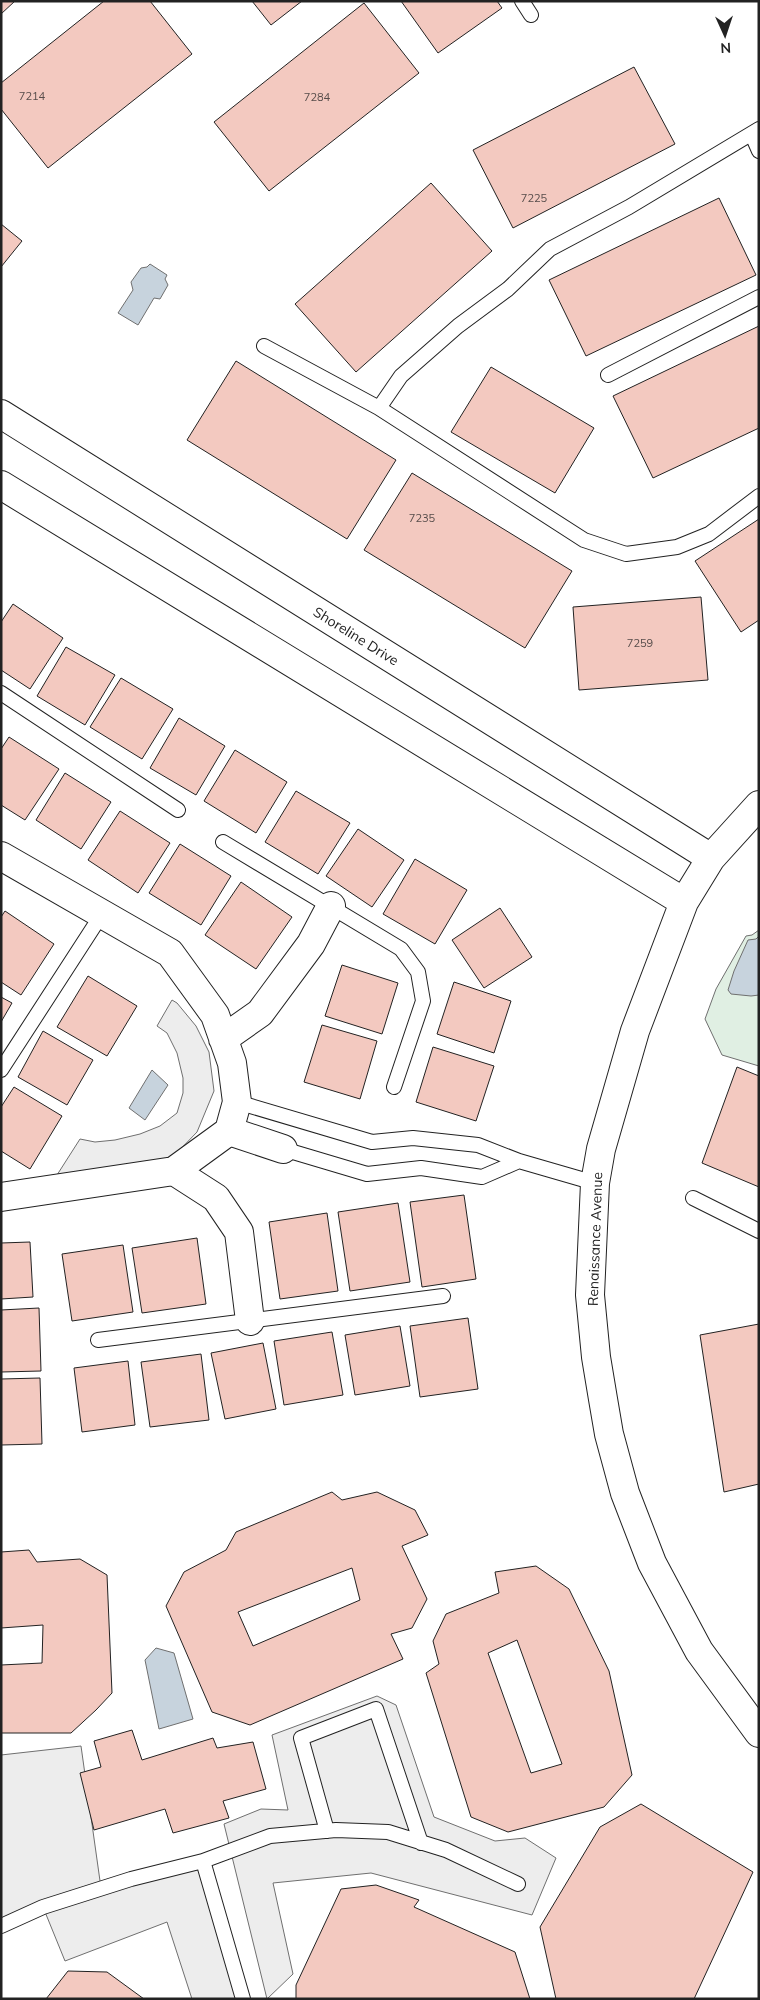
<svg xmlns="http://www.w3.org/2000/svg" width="760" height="2000" font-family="Mulish,sans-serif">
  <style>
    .green { fill: #e0efe3; stroke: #6f6f6f }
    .parking { fill: #ededed; stroke: #6f6f6f }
    .water { fill: #c7d3dd; stroke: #6f6f6f }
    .building { fill: #f3c9c0; stroke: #222; fill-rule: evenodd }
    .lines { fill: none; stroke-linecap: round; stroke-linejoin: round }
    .lane-casing { stroke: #222; stroke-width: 16 }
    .street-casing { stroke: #222; stroke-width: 30 }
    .secondary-casing { stroke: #222; stroke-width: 30 }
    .lane { stroke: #fff; stroke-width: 14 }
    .street { stroke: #fff; stroke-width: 28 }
    .secondary { stroke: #fff; stroke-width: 28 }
    .labels { text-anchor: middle; stroke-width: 4; stroke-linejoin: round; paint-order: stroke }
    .number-label { font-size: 11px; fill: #564c4a }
    .street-label { font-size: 14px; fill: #222; stroke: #fff }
  </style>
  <rect width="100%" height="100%" fill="#fff"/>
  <path class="green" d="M759,930V1066L722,1055L705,1019L716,989L746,936L752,935Z"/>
  <path class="parking" d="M172,1000L177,1003L196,1026L209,1052L214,1091L197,1132L171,1159L57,1175L80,1139L95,1142L115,1140L140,1134L160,1126L177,1113L183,1093V1078L177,1053L167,1033L157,1026Z
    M377,1696L396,1705L434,1817L495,1841L525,1838L556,1858L532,1915L371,1873L273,1883L293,1974L267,1999L224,1824L261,1809L288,1810L272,1735Z
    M81,1746L101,1888L203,1861L240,1999H192L167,1922L65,1961L43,1907L1,1923V1755Z"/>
  <path class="water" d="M150,264L167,275L165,279L168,285L160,299L154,298L138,325L118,313L133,290L131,282L141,268L147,267Z
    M759,936V995L751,996L731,994L728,990L734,971L748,940L756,939Z
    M152,1070L168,1085L145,1120L129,1108Z
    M156,1648L174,1653L193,1719L159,1729L145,1660Z"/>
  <path class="building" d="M1,1H15L1,14Z
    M104,1H150L192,54L48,168L1,109V83Z
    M252,1H302L271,25Z
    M401,1H497L502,8L438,53Z
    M364,3L419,73L269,191L214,122Z
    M634,67L675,144L513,228L473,150Z
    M431,183L492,251L356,372L295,304Z
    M719,198L756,275L586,356L549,280Z
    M1,224L22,241L1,267Z
    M759,326V428L653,478L613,396Z
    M236,361L396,460L347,539L187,440Z
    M491,367L594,428L555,493L451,432Z
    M412,473L572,571L525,648L364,550Z
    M759,519V620L741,632L695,561Z
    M701,597L708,680L579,690L573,607Z
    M13,604L63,638L30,689L1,670V622Z
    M66,647L115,675L85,725L37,696Z
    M121,678L173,709L142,759L90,727Z
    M179,718L225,746L196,795L150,768Z
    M9,737L59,769L25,820L1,805V749Z
    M235,750L287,782L256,833L204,801Z
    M65,773L111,802L81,849L36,820Z
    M296,791L350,823L318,874L265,842Z
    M120,811L170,843L138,893L88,860Z
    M358,829L404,860L372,907L326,876Z
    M180,844L231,876L201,925L149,893Z
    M415,859L467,890L435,944L383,914Z
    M241,882L292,917L256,969L205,935Z
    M500,908L532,957L484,988L452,940Z
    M5,911L54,944L21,995L1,982V917Z
    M342,965L398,983L382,1034L325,1016Z
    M88,976L137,1006L107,1056L57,1027Z
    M454,982L511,1001L494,1053L437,1034Z
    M1,997L12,1003L1,1022Z
    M322,1025L377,1041L360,1099L304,1082Z
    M43,1031L93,1060L67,1105L18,1077Z
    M433,1047L494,1066L476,1121L416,1102Z
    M737,1067L759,1076V1187L702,1163Z
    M14,1087L62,1116L30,1169L1,1151V1107Z
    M464,1195L476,1279L422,1287L410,1202Z
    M398,1203L410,1282L350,1291L338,1212Z
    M327,1213L338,1291L280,1299L269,1222Z
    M197,1238L206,1304L142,1313L132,1248Z
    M30,1242L33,1297L1,1299V1243Z
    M123,1245L133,1312L72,1321L62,1254Z
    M39,1308L41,1371L1,1372V1310Z
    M468,1318L478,1389L420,1397L410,1326Z
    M759,1324V1484L724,1492L700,1335Z
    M400,1326L410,1386L355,1395L345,1335Z
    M332,1332L343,1395L284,1405L274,1341Z
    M263,1343L276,1409L225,1419L211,1353Z
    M201,1354L209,1420L150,1427L141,1362Z
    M128,1361L135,1425L82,1432L74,1368Z
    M40,1378L42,1444L1,1445V1379Z
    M332,1492L342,1500L377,1492L415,1510L428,1535L402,1546L427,1599L412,1628L391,1634L403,1659L250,1725L212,1712L166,1606L184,1572L226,1550L236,1532ZM352,1568L360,1600L253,1646L238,1612Z
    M29,1550L37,1562L80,1559L107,1575L112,1693L96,1710L71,1733H1V1665L42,1663L43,1625L1,1628V1552Z
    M536,1566L569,1589L609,1671L632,1775L604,1807L508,1832L471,1817L426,1673L439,1664L433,1641L446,1614L499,1593L495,1572ZM517,1640L562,1764L531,1773L488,1653Z
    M132,1730L142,1760L213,1738L217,1748L253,1742L266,1789L223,1801L229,1818L173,1833L165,1809L94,1830L80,1773L101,1767L94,1741Z
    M641,1804L753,1872L694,1999H556L540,1927L600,1827Z
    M376,1885L419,1900L414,1907L515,1952L530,1999H296V1985L341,1889Z
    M68,1971L107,1972L144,1999H46Z"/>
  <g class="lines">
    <defs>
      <path id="lane" d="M522,1L531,15
        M759,129L629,207L550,249L508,289L458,326L401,376L379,408L584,540L626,554L677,547L709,534L759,496
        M752,135L759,151
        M264,346L379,408
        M608,375L759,297
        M1,693L178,810
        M223,842L401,949L418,972L423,1001L394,1087
        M1,1070L102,914
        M237,1102L372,1142L413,1138L478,1145L519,1161L595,1183
        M283,1149L367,1174L421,1168L482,1177L519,1161
        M693,1198L759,1231
        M98,1340L443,1296
        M327,1831L301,1738L376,1709L421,1843
        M1,1926L43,1907L131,1879L203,1861
        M243,1999L203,1861L270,1836L336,1830L388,1832L446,1850L518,1884"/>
      <path id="street" d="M1,856L170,953L215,1015L232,1063L237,1102L229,1131L174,1171L1,1197
        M223,1039L260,1013L311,944L331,906
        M229,1131L283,1149
        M174,1171L216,1198L239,1232L250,1321"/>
      <path id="secondary" d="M1,414L711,858
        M1,485L684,902
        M759,805L711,858L684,902L635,1031L601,1149L595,1183L590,1295L596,1357L603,1399L609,1434L625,1493L652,1563L699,1651L759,1733"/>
    </defs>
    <use href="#lane" class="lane-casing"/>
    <use href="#street" class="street-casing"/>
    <use href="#secondary" class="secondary-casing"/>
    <use href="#lane" class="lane"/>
    <use href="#street" class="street"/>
    <use href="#secondary" class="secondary"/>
  </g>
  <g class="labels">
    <g class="number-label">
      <text x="32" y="100">7214</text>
      <text x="317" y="101">7284</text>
      <text x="534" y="202">7225</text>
      <text x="422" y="522">7235</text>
      <text x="640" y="647">7259</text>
    </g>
    <g class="street-label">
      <text transform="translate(356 636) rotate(32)" y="5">Shoreline Drive</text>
      <text transform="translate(595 1239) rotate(-88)" y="5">Renaissance Avenue</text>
    </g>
  </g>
  <rect width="760" height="2000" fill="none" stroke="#222222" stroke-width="5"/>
  <g transform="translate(725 35) rotate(177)" stroke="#ffffff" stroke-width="4" paint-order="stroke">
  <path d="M0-4L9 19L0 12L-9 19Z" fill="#222222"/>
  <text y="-8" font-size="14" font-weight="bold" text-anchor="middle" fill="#222222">N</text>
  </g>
</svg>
